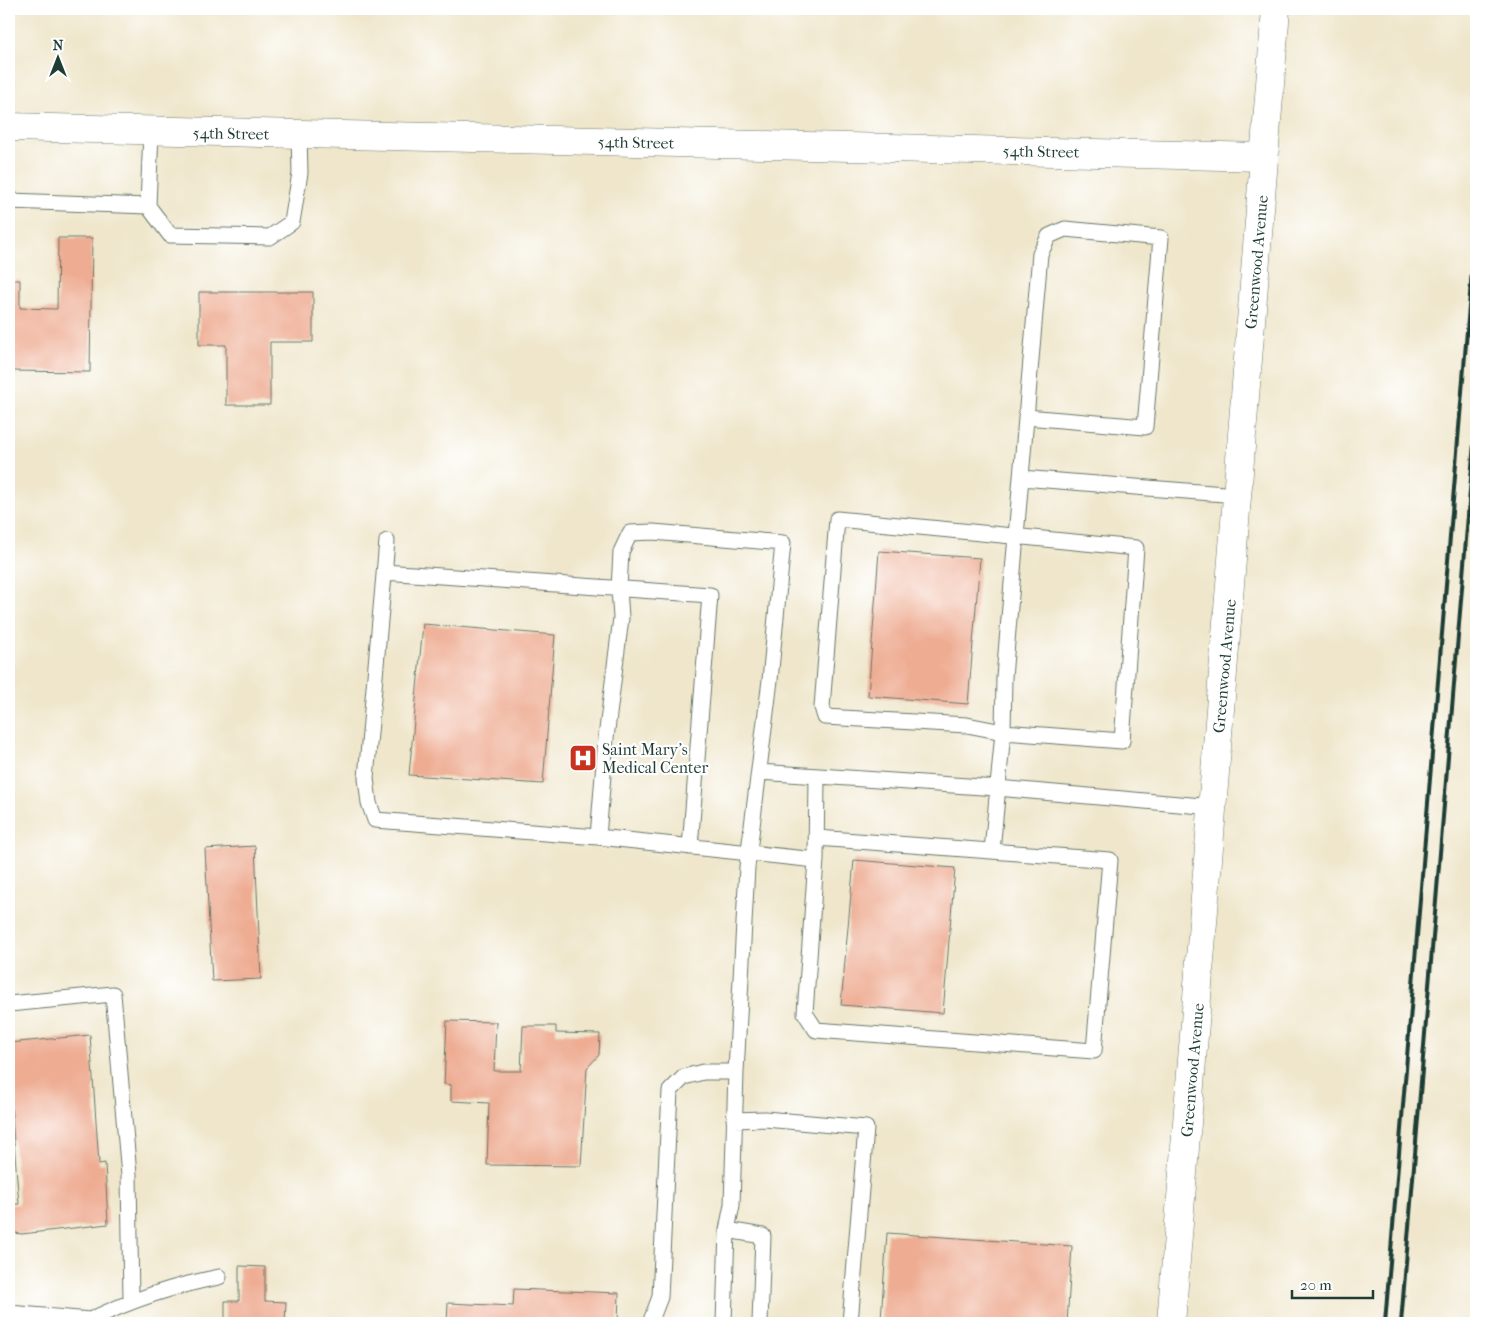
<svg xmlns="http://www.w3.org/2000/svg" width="1485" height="1332" font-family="'IM FELL French Canon',serif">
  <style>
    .building { fill: #eeac92 }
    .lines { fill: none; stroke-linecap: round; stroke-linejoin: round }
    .lane-casing { stroke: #687869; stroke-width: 17 }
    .street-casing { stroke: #687869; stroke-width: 29 }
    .secondary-casing { stroke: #687869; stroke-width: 29 }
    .lane { stroke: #fff; stroke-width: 15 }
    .street { stroke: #fff; stroke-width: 28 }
    .secondary { stroke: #fff; stroke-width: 28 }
    .rail { stroke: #1f3d34; stroke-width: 4 }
    .labels { text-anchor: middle; stroke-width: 4.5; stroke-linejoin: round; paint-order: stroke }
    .street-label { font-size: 16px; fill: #1f3d34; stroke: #fff }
    .poi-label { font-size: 16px; fill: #1f3d34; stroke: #fff; text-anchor: start }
  </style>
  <rect width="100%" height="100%" fill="#fff"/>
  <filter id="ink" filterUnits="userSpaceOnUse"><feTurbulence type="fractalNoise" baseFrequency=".02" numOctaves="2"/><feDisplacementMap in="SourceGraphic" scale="10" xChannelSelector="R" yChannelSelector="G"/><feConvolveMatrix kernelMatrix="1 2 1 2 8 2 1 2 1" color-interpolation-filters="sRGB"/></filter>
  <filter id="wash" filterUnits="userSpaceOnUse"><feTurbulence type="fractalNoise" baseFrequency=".0096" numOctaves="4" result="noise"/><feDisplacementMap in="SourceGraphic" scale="20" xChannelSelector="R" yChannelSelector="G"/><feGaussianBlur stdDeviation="1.12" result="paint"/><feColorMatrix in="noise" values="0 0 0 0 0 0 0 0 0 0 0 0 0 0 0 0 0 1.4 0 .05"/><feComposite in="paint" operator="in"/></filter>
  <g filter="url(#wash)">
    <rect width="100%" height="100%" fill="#efe6cb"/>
    <g id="blocks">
      <path class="building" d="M58,238H92L90,372L9,371V280H20V308L57,309Z
        M199,292H313V342H270V405H226V345H199Z
        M879,551L980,558L968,704L868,696Z
        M423,624L555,635L543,784L409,775Z
        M255,846L261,979L212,981L205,849Z
        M854,860L955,868L943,1013L841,1005Z
        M447,1021L496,1022L494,1071H521L523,1026H556V1033L600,1034L599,1055L587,1068L581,1166L487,1165L489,1103L451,1101V1085L444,1084Z
        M90,1035L99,1164L105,1163L108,1224L22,1234L9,1232V1205L19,1204L9,1080V1043Z
        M887,1233L1072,1246L1067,1323H927L881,1320Z
        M239,1266L265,1267V1301L286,1302L285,1323H225V1301H239Z
        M514,1289L619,1293L618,1323H447L448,1303L513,1306Z"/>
    </g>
  </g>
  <g filter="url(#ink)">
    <use href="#blocks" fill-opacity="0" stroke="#687869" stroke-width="1"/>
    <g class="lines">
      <defs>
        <path id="lane" d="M9,201L148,206L151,131
          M148,206L170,235L270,237L292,222L300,173L299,134
          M1021,478L1237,495
          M837,519L1136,548L1122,741L1003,732L967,725L825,717L822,707Z
          M387,541L366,778L369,803L375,820L598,837L816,860
          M384,572L710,595L690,847
          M759,772L997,788L1213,807
          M598,837L606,738L621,618L619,588L621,552L630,533L653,532L783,543L770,680L747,867L736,1072L732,1205L727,1230L724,1323
          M817,838L1110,860L1094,1051L816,1030L805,1013L816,860L817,777
          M992,851L1003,732L1004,677L1040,254L1049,236L1065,229L1161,238L1145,427L1026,417
          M9,1004L113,994L129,1175L131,1300
          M734,1120L765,1119L866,1128L850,1323
          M727,1230L763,1236L760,1323
          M9,1313L90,1320
          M90,1323V1320C133,1299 173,1286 219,1277
          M650,1323L660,1297L670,1091L684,1077L703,1072H736"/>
        <path id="street" d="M9,127L1264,157"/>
        <path id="secondary" d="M1171,1323L1276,9"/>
      </defs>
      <use href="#lane" class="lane-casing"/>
      <use href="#street" class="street-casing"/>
      <use href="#secondary" class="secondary-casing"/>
      <use href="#lane" class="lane"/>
      <use href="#street" class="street"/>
      <use href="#secondary" class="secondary"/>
      <path class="rail" d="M1385,1323L1476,222
        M1401,1323L1476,419"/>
    </g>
  </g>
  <defs>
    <symbol id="hospital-square" viewBox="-11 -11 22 22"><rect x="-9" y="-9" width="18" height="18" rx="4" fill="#c8321e" stroke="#fff"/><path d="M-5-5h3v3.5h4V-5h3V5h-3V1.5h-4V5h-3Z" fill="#fff"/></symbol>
  </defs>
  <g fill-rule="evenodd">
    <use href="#hospital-square" x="567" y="742" width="32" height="32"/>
  </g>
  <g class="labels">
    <g class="street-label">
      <text transform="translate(231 133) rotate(1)" y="6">54th Street</text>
      <text transform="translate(636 142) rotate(1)" y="6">54th Street</text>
      <text transform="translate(1041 151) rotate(1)" y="6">54th Street</text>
      <text transform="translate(1256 262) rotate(-85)" y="6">Greenwood Avenue</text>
      <text transform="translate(1224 666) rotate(-85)" y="6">Greenwood Avenue</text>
      <text transform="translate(1192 1070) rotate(-85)" y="6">Greenwood Avenue</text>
    </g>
    <g class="poi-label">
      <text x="602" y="755">Saint Mary's<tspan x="602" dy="18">Medical Center</tspan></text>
    </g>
  </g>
  <rect width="1485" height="1332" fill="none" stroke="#fff" stroke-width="30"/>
  <g transform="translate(58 58)" stroke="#ffffff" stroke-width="4" paint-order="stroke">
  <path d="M0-4L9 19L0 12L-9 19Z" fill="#1f3d34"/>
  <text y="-8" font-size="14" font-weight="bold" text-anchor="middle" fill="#1f3d34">N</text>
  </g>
  <path d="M1292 1290v8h81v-8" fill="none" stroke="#1f3d34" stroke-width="2.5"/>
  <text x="1300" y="1290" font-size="15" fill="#1f3d34" stroke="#ffffff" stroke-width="4" paint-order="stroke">20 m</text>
</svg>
